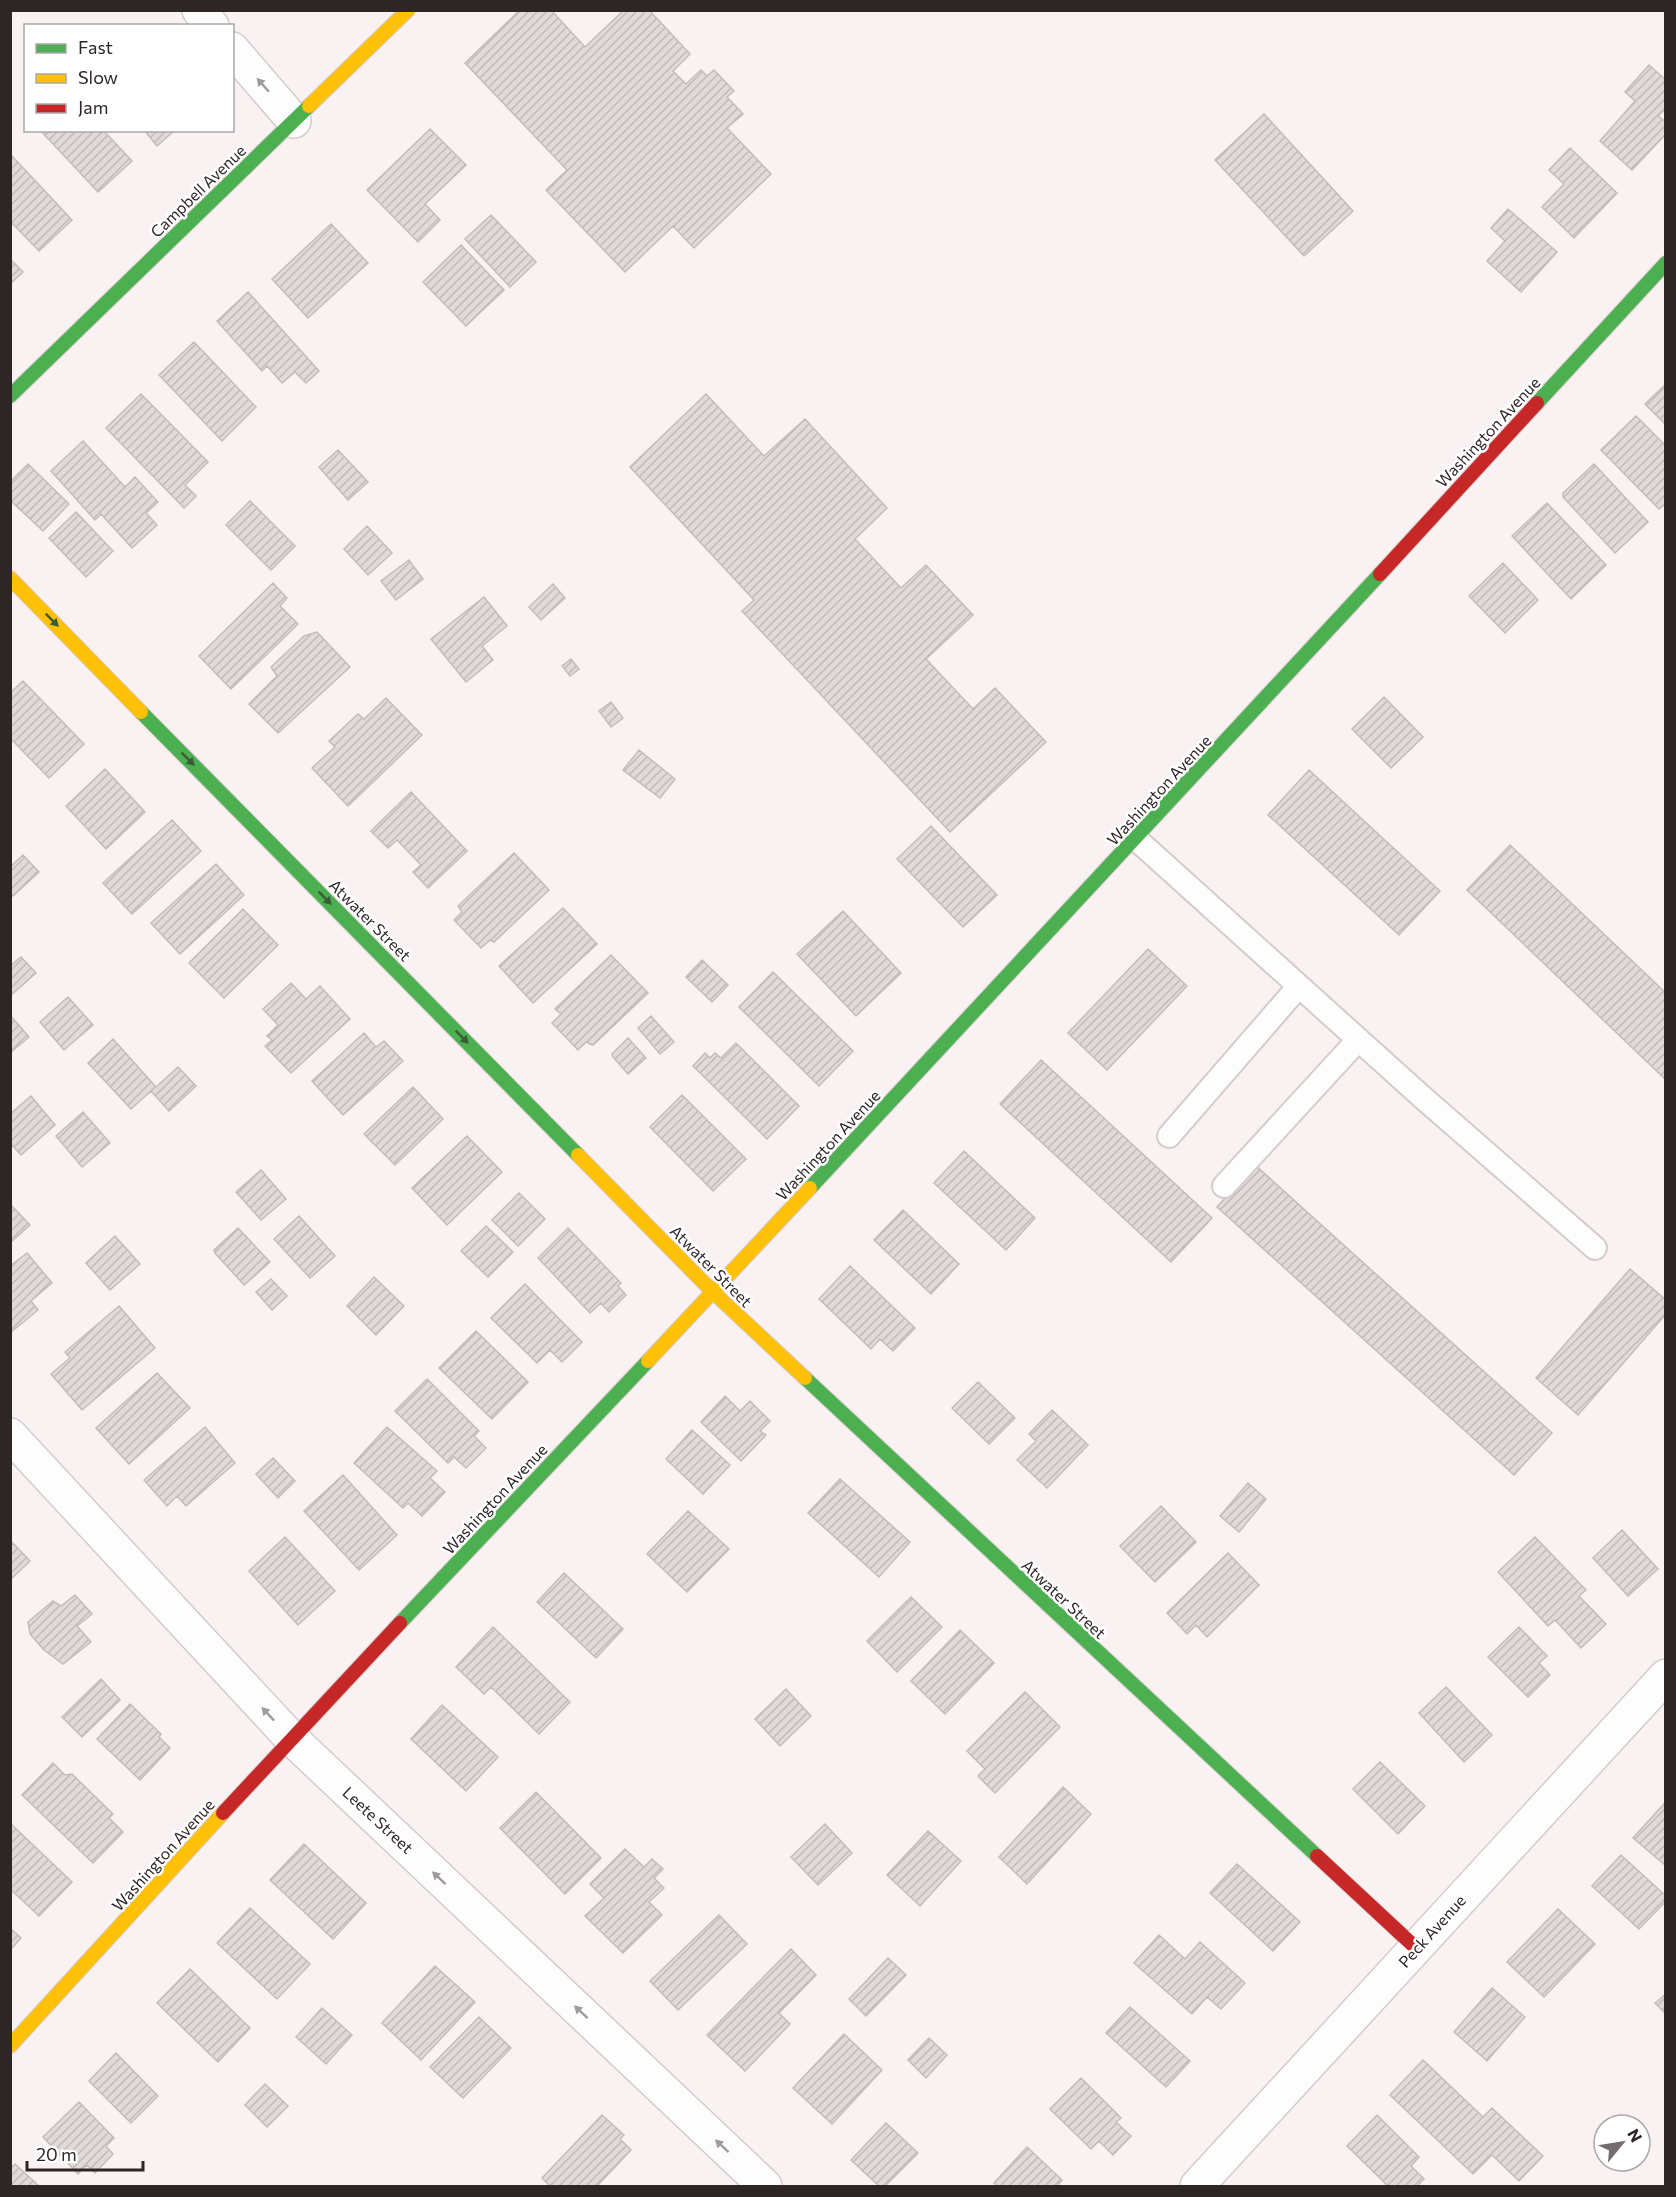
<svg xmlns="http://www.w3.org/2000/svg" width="1676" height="2197" font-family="Commissioner,sans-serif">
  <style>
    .building { fill: url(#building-hatch); stroke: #c4bcbc; stroke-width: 1.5 }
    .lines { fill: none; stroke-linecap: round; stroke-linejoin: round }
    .lane-casing { stroke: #d4cbcb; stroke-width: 26 }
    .street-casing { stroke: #d4cbcb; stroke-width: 36 }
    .fast-casing { stroke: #d4cbcb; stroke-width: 16 }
    .slow-casing { stroke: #d4cbcb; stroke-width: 16 }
    .jam-casing { stroke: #d4cbcb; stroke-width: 16 }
    .lane { stroke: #fefdfd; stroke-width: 22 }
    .street { stroke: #fefdfd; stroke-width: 33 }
    .fast { stroke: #4caf50; stroke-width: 14 }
    .slow { stroke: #ffc107; stroke-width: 14 }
    .jam { stroke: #c62828; stroke-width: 14 }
    .oneway { fill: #a09c9c }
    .oneway2 { fill: #3a5c36 }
    .labels { text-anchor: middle; stroke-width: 5; stroke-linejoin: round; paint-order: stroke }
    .street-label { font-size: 16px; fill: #2e2525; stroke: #fff }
  </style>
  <defs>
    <pattern id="building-hatch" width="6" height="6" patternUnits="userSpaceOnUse" patternTransform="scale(1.5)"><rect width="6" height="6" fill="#e2d9d9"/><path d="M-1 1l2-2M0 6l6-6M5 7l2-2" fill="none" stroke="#c2baba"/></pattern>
  </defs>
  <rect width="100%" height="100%" fill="#faf2f2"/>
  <path class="building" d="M520,10H551L585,47L624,10H649L690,54L673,71L686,84L701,70L707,76L714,70L734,91L727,97L743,114L727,128L771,174L694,248L673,226L625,272L546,190L567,170L465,63Z
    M1649,65L1666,80V108L1658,116L1666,122V134L1632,170L1600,141L1635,101L1625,92Z
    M1264,114L1353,211L1304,256L1215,160Z
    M430,129L466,165L425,204L440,220L418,242L367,190Z
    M40,130H103L132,161L98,192Z
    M144,130H175L157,146Z
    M1570,148L1617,193L1574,238L1542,207L1564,184L1549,170Z
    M12,156L72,220L39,251L10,221V158Z
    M1508,209L1557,252L1521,292L1487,261L1505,241L1491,228Z
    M491,215L536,262L510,287L465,239Z
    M331,224L368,263L308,318L272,279Z
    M461,245L504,290L466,326L423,282Z
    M10,259L23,272L10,284Z
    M248,292L319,371L306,383L295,372L282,383L267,366L262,371L217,321Z
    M194,342L256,407L222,441L159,375Z
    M1666,384V425L1645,404Z
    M141,394L208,462L185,485L196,496L184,508L106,428Z
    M706,394L764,456L805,419L887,508L855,539L901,588L926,565L973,615L926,659L973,709L995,688L1046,742L950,832L742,611L754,600L630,467Z
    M1636,416L1666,446V503L1659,509L1601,450Z
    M83,441L125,487L135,477L158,502L146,513L157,525L132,548L101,514L95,520L51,471Z
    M338,450L368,482L348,500L319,467Z
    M28,464L69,504L43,531L10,500V482Z
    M1594,464L1648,522L1615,553L1563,497V493Z
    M250,501L295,546L271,570L226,525Z
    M1547,503L1606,565L1571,599L1512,536Z
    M76,512L113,551L86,577L49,538Z
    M367,526L392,553L368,575L344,549Z
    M409,560L423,579L396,600L381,581Z
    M1503,563L1538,600L1505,633L1469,596Z
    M273,583L287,598L280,606L298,624L231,689L199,656Z
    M553,584L565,598L541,620L529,607Z
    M484,597L507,626L482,646L493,660L466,682L431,639Z
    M317,632L350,667L278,733L249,704L277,676L271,667L304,636Z
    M571,659L579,669L570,676L562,666Z
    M23,681L84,744L49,778L10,738V693Z
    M1384,697L1423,737L1391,768L1352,729Z
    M386,698L422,735L348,806L312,768L335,747L329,741L358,714L364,719Z
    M611,702L623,718L611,727L599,711Z
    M639,750L675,779L660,798L623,770Z
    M105,769L145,812L106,849L66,806Z
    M1309,770L1440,891L1399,935L1268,815Z
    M411,792L467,851L428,888L413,872L421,865L397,840L388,848L371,831Z
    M172,820L201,851L132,914L103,883Z
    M931,826L997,895L963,927L897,859Z
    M1510,845L1666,993V1080L1467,890Z
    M514,853L549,890L494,942L490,940L481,948L454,920L462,912L458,906Z
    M23,855L39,872L13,896L10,893V867Z
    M216,864L244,895L180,954L151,923Z
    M563,908L597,944L533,1003L499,966Z
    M243,909L278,945L224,998L189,963Z
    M843,911L901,973L856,1016L797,954Z
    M1148,949L1187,986L1107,1070L1068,1033Z
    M611,955L648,993L593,1045L586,1042L578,1050L552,1023L561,1014L555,1009Z
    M21,957L36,973L10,996V966Z
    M702,960L728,985L712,1002L686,977Z
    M773,972L853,1051L819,1086L739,1007Z
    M291,983L306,999L320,986L350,1019L291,1073L265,1046L272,1040L267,1036L278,1025L263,1009Z
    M68,997L93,1025L64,1050L40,1022Z
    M10,1015L29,1037L10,1053Z
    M651,1016L674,1042L660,1054L638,1028Z
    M364,1033L376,1047L384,1041L403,1061L343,1115L312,1081Z
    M628,1038L646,1058L628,1074L613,1057L612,1054Z
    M113,1039L156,1087L178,1067L196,1086L169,1111L151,1091L131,1109L88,1063Z
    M736,1043L799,1106L767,1139L693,1066L705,1053L710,1058L715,1053L721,1058Z
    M1041,1060L1212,1218L1171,1262L1000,1104Z
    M413,1087L443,1119L395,1165L364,1134Z
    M682,1095L746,1159L713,1191L650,1127Z
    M31,1096L55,1125L21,1155L10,1143V1114Z
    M83,1112L110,1143L82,1167L56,1136Z
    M467,1136L502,1172L447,1225L412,1188Z
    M964,1151L1035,1218L1006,1250L934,1183Z
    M1255,1165L1552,1433L1514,1475L1217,1207Z
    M261,1170L286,1199L261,1220L236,1192Z
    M519,1193L545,1219L518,1246L492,1220Z
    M10,1204L30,1225L10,1243Z
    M903,1210L959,1264L931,1294L874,1240Z
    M299,1216L335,1256L310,1278L274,1239Z
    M486,1226L513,1252L488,1277L461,1251Z
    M238,1228L270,1262L244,1285L215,1253L214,1250Z
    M568,1228L621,1283L618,1286L626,1295L609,1312L601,1303L590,1313L538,1258Z
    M115,1236L140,1264L110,1290L86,1263Z
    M27,1253L52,1283L31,1301L38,1310L10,1333V1266Z
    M850,1266L915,1328L893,1351L880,1339L871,1349L819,1299Z
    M1630,1269L1666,1300V1314L1578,1415L1536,1378Z
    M374,1277L404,1306L376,1335L347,1306Z
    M271,1279L287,1296L272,1310L256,1292Z
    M525,1284L582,1342L562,1362L550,1350L537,1363L491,1318Z
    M119,1306L155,1348L82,1410L51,1374L70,1358L65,1352Z
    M476,1331L528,1382L492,1419L439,1368Z
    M157,1373L190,1408L129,1464L96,1428Z
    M427,1379L479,1431L474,1436L486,1448L466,1468L454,1457L448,1463L395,1411Z
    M978,1382L1015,1418L989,1444L952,1408Z
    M725,1396L740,1411L750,1401L770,1421L760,1431L766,1435L741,1461L701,1422Z
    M1052,1410L1088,1445L1047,1488L1017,1460L1036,1441L1029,1434Z
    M205,1427L235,1463L186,1506L177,1496L167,1506L144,1480Z
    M387,1427L437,1471L430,1478L445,1492L422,1516L408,1503L403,1508L354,1463Z
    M692,1430L730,1465L703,1494L666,1459Z
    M273,1458L295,1481L278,1498L256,1474Z
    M343,1475L397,1535L359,1570L304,1511Z
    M840,1479L910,1542L879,1577L808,1513Z
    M1248,1483L1266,1499L1239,1532L1220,1516Z
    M1161,1506L1196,1542L1155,1582L1120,1546Z
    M688,1511L729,1549L687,1592L647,1554Z
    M1622,1530L1658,1569L1628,1596L1593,1558Z
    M285,1537L335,1591L298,1625L249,1571Z
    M1535,1537L1586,1590L1579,1596L1606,1624L1581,1648L1555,1620L1548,1626L1498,1572Z
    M10,1540L30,1561L10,1580Z
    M1228,1553L1259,1585L1207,1637L1196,1625L1187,1634L1167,1613Z
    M564,1573L623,1629L596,1658L537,1602Z
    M75,1595L92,1614L77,1626L91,1642L63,1664L44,1650L30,1634L28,1622L53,1601L61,1606Z
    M911,1597L942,1627L897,1672L867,1641Z
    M493,1627L570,1702L539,1734L491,1687L484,1694L456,1667Z
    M1519,1627L1547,1656L1539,1663L1550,1675L1528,1697L1488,1657Z
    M960,1630L994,1663L945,1714L911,1681Z
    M101,1679L120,1700L82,1737L62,1717Z
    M1446,1687L1492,1735L1464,1762L1419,1713Z
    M786,1689L811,1716L780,1746L755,1719Z
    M1025,1692L1060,1727L995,1793L978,1776L985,1769L967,1751Z
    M130,1704L161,1734L159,1737L170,1748L140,1780L97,1739Z
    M442,1705L498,1757L466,1791L411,1739Z
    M1380,1762L1425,1806L1398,1834L1353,1789Z
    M53,1763L65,1775L72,1774L113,1814L109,1818L123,1832L93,1863L22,1795Z
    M1063,1787L1091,1814L1027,1884L999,1857Z
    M536,1792L601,1858L565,1894L500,1828Z
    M1664,1804L1666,1805V1866L1633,1838Z
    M10,1823L72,1882L39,1916L10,1889Z
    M825,1824L852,1853L818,1885L791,1857Z
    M928,1831L961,1861L920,1906L887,1875Z
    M304,1844L366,1903L333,1939L270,1880Z
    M625,1849L644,1867L652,1859L663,1869L654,1878L664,1888L649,1902L662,1915L623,1953L585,1916L604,1898L590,1884Z
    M1621,1855L1666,1896V1901L1639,1929L1592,1886Z
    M1237,1864L1300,1922L1273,1951L1210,1893Z
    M250,1908L310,1964L277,1999L217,1943Z
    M1558,1909L1595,1944L1544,1997L1507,1962Z
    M719,1915L747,1944L678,2010L650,1981Z
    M10,1928L21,1938L10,1950Z
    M1159,1935L1185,1959L1200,1942L1245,1983L1221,2009L1207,1997L1192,2014L1134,1963Z
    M791,1949L816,1975L779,2013L790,2024L745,2071L707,2035Z
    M888,1958L906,1975L866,2016L849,1999Z
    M435,1966L475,2002L421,2060L382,2023Z
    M190,1969L250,2028L218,2062L157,2003Z
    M1492,1988L1525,2017L1487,2061L1454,2032Z
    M1666,1994V2014L1655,2003Z
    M1130,2007L1190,2061L1166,2087L1106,2033Z
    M322,2008L352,2035L326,2064L296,2037Z
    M479,2017L511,2048L463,2098L430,2067Z
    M844,2034L882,2070L832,2124L793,2088Z
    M929,2038L947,2055L926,2078L908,2060Z
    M116,2053L158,2096L131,2123L89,2081Z
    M1423,2060L1483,2117L1492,2108L1543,2156L1519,2181L1492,2155L1473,2174L1390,2095Z
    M1081,2078L1121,2118L1116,2122L1131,2136L1113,2155L1099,2141L1091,2149L1050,2109Z
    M265,2084L288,2106L267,2127L245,2105Z
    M79,2102L114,2138L106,2146L113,2154L95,2173L87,2165L78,2174L43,2137Z
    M602,2115L624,2135L620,2139L631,2150L597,2186H550L542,2178Z
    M1377,2115L1419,2157L1411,2166L1424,2179L1417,2186H1388L1347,2146Z
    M886,2123L918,2153L885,2186H879L851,2160Z
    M1027,2147L1062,2180L1057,2186H998L994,2183Z
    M15,2164L39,2186H10V2169Z"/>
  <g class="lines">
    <defs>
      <path id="lane" d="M1136,839L1421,1096L1595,1248
        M1169,1136L1299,986
        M1224,1186L1358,1040"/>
      <path id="street" d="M199,10L212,26
        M232,49L294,121
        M10,1435L291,1738L765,2186
        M1197,2186L1666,1676"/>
      <path id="fast" d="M10,396L309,106
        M1537,403L1666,263
        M141,712L578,1155
        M810,1188L1380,574
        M805,1378L1317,1856
        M400,1623L648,1361"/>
      <path id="slow" d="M309,106L408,10
        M10,578L141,712
        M578,1155L713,1292L805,1378
        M648,1361L810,1188
        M10,2046L223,1813"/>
      <path id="jam" d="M1380,574L1537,403
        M223,1813L400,1623
        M1317,1856L1416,1948"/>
    </defs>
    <use href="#lane" class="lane-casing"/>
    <use href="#street" class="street-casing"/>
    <use href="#fast" class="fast-casing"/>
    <use href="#slow" class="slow-casing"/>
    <use href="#jam" class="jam-casing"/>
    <use href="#lane" class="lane"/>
    <use href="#street" class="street"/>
    <use href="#fast" class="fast"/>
    <use href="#slow" class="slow"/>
    <use href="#jam" class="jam"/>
  </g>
  <defs><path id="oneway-solid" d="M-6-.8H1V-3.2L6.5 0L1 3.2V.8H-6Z" transform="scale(1.5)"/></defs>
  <g class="oneway">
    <use href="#oneway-solid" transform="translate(263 85) rotate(-131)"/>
    <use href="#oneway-solid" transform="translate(268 1714) rotate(-133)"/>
    <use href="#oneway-solid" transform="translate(439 1878) rotate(-137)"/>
    <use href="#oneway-solid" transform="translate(581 2012) rotate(-137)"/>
    <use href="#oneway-solid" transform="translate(722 2146) rotate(-137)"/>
  </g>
  <g class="oneway2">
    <use href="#oneway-solid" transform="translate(52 620) rotate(45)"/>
    <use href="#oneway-solid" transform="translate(188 759) rotate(45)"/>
    <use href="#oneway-solid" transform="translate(325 898) rotate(45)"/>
    <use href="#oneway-solid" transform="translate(462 1037) rotate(45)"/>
  </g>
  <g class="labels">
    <g class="street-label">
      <text transform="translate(198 191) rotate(-44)" y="6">Campbell Avenue</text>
      <text transform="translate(1488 432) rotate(-47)" y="6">Washington Avenue</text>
      <text transform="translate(1159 790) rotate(-47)" y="6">Washington Avenue</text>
      <text transform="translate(370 920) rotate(45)" y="6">Atwater Street</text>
      <text transform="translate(828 1145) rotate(-47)" y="6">Washington Avenue</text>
      <text transform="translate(711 1266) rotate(45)" y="6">Atwater Street</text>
      <text transform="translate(495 1499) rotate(-47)" y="6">Washington Avenue</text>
      <text transform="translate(1064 1599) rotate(43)" y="6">Atwater Street</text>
      <text transform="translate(378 1820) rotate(43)" y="6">Leete Street</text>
      <text transform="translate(163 1855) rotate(-48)" y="6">Washington Avenue</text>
      <text transform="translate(1432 1931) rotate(-48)" y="6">Peck Avenue</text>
    </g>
  </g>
  <rect width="1676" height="2197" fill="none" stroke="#2e2525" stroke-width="24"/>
  <rect x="24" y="24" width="210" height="108" fill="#ffffff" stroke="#aba8a8" stroke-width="1.5"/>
  <rect x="36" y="44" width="30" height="9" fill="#4caf50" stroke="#aba8a8" stroke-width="1.5"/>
  <text x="78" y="54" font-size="18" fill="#2e2525">Fast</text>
  <rect x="36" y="74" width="30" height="9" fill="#ffc107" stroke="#aba8a8" stroke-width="1.5"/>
  <text x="78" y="84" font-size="18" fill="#2e2525">Slow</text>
  <rect x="36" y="104" width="30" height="9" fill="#c62828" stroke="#aba8a8" stroke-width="1.5"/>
  <text x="78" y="114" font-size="18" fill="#2e2525">Jam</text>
  <g transform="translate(1622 2143) rotate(60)"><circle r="28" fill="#ffffff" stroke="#aba8a8" stroke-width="1.5"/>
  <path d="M0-4.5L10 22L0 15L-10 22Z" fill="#756d6d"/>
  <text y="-9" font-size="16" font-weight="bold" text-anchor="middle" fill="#2e2525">N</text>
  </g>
  <path d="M27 2161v9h116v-9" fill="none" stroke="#2e2525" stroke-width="3"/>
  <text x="36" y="2161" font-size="18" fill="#2e2525" stroke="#ffffff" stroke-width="4.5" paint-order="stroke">20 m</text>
</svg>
